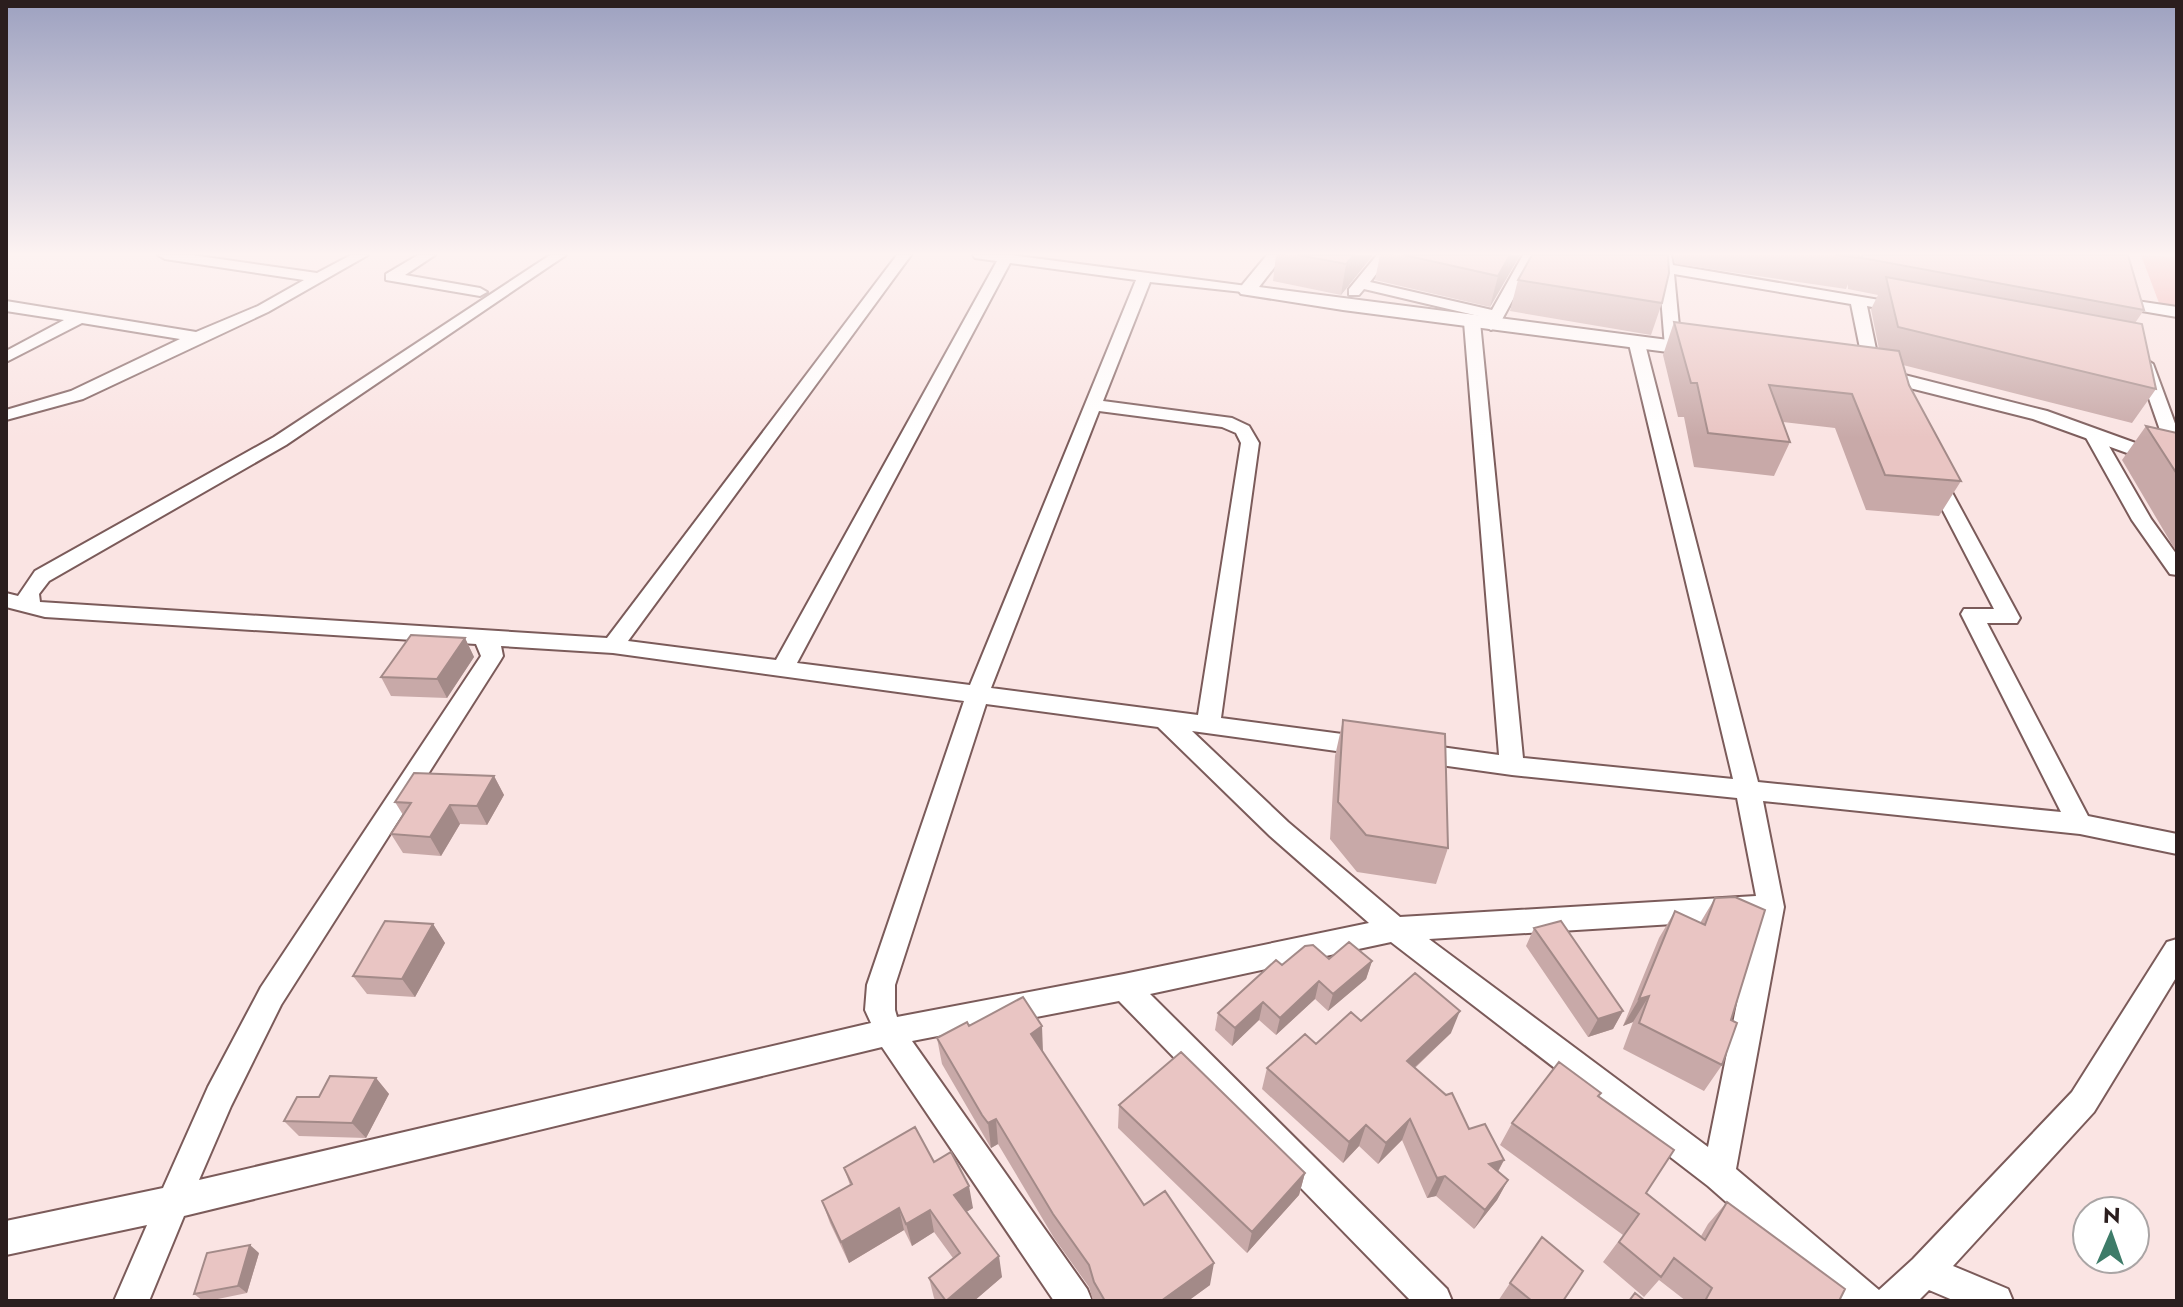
<svg xmlns="http://www.w3.org/2000/svg" width="2183" height="1307" font-family="Jost,sans-serif">
  <style>
    .green { fill: #f1acab }
    .lines { fill: none; stroke-linecap: round; stroke-linejoin: round }
    .minor-casing { stroke: #7b5b5a; stroke-width: 4 }
    .tertiary-casing { stroke: #7b5b5a; stroke-width: 4 }
    .minor { fill: #fff; fill-rule: evenodd }
    .tertiary { fill: #fff; fill-rule: evenodd }
    .wall { fill: #c8a9a8 }
    .shaded-wall { fill: #a38a88 }
    .building { fill: #e9c5c3; stroke: #a38a88; stroke-width: 2 }
  </style>
  <rect width="100%" height="100%" fill="#fae4e3"/>
  <path class="green" d="M2141,255L2177,257V306L2159,303Z"/>
  <g class="lines">
    <defs>
      <path id="minor" d="M158,255H192L317,273L351,255H368L268,312L83,399L6,420V410L71,391L180,339L82,323L6,362V351L64,320L6,311V301L196,332L258,306L304,280L165,259Z
        M418,255H435L405,275L480,288L487,292L480,296L386,280V274Z
        M550,255H566L286,445L49,581L39,594L40,602L607,638L897,255H911L628,641L776,660L997,261L975,258L973,255H1011L1247,286L1254,290L1252,293L1150,282L1103,401L1232,418L1249,426L1259,443L1221,718L1365,737L1373,740L1377,746L1373,752L1365,755L1192,731L1288,822L1400,917L1756,896L1737,798L1512,775L1419,762L1411,759L1407,753L1411,747L1419,744L1499,755L1464,322L1472,317L1480,322L1523,758L1733,779L1629,344L1637,339L1645,344L1758,782L2061,812L1961,614L1964,609H1994L1925,476L1934,470L1941,472L2020,618L2017,623H1987L2088,816L2177,834V854L2080,834L1763,801L1784,907L1736,1169L1879,1290L1913,1259L2072,1092L2167,942L2177,939V976L2094,1112L1953,1266L2008,1289L2013,1301H1955L1929,1290L1918,1301H1839L1708,1186L1391,942L1150,994L1447,1289L1452,1301H1411L1119,1001L912,1041L1087,1289L1092,1301H1054L882,1047L184,1216L149,1301H114L147,1225L6,1255V1221L163,1188L208,1087L261,987L481,656L476,644L45,617L6,607V593L18,596L35,571L274,437ZM1010,263L1136,280L970,685L797,663ZM1099,411L1222,427L1236,433L1241,443L1198,715L991,688ZM501,646L613,653L964,701L867,985L865,1010L871,1023L199,1180L231,1106L281,1005L500,661L503,656ZM986,704L1158,727L1270,836L1369,923L1124,974L897,1017L895,1010V985ZM1754,919L1708,1147L1429,939Z
        M1377,255H1391L1370,282L1492,310L1523,255H1537L1499,325L1491,330L1483,325L1487,318L1364,289L1359,295H1349V289Z
        M1582,255H1613L1658,262L1659,255H1671L1673,265L1909,305L1912,308L1904,313L1867,306L1881,373L1873,378L1865,373L1851,304L1674,274L1681,347L1673,352L1665,347L1659,271L1589,259Z
        M2123,299L2177,307V317L2118,307V301Z
        M2145,359L2153,364L2177,429V458L2168,453L2137,364Z
        M2093,429L2102,434L2151,519L2177,555V575L2170,574L2132,520L2084,434Z"/>
      <path id="tertiary" d="M1267,255H1284L1259,287L1699,344L1708,350L1699,356L1343,310L1241,294L1238,290Z
        M1873,367L2047,411L2177,458V471L2033,419L1866,377L1863,373L1866,369Z"/>
    </defs>
    <use href="#minor" class="minor-casing"/>
    <use href="#tertiary" class="tertiary-casing"/>
    <use href="#minor" class="minor"/>
    <use href="#tertiary" class="tertiary"/>
  </g>
  <path class="wall" d="M1276,255H1373L1341,295L1273,281Z
    M1380,255H1520L1490,307L1375,280Z
    M1672,255H2128L2144,310L2135,323L2156,389L2132,423L1903,365L1909,385L1961,481L1939,516L1866,510L1835,428L1783,422L1790,442L1774,476L1694,467L1684,417H1678L1663,355L1674,322L1879,349L1871,309L1878,295L1848,289V284L1846,289L1676,264Z
    M1518,280L1662,303L1651,335L1510,311Z
    M2146,426L2177,433V553L2122,460Z
    M465,638L474,657L447,698L391,696L381,677Z
    M1343,720L1448,848L1436,884L1357,872L1330,839L1335,756Z
    M494,776L504,795L487,825L460,824L441,856L403,853L391,834L403,815L395,802Z
    M1715,898L1731,1020L1722,1065L1704,1091L1623,1049L1633,1022L1623,1026L1659,938L1675,911L1700,923Z
    M433,924L445,943L415,997L367,994L353,976Z
    M1534,928L1623,1011L1613,1029L1588,1037L1526,946Z
    M1329,959L1372,961L1366,979L1328,1011L1315,999L1276,1035L1259,1020L1232,1046L1215,1030L1218,1013L1282,965Z
    M1361,1021L1451,1033L1415,1068L1469,1129L1504,1160L1498,1172L1508,1180L1497,1200L1474,1229L1436,1196L1427,1198L1402,1140L1378,1164L1359,1146L1343,1163L1262,1089L1267,1068L1316,1044Z
    M969,1026L1043,1052L1144,1205L1210,1285L1188,1301H1093L1089,1287L1054,1238L998,1144L991,1148L942,1064L937,1038Z
    M376,1078L389,1094L366,1138L299,1136L284,1121L319,1097Z
    M1599,1097L1646,1193L1701,1236L1708,1224L1727,1202L1839,1301H1686L1659,1280L1644,1297L1603,1262L1623,1235L1500,1145L1512,1123Z
    M1119,1105L1305,1173L1299,1195L1247,1253L1118,1128Z
    M934,1162L973,1208L966,1212L1002,1277L974,1301H936L934,1298L929,1278L953,1258L934,1232L912,1246L904,1230L849,1263L830,1223L822,1201L850,1185L844,1168Z
    M259,1253L247,1293L208,1301H203L194,1294Z
    M1510,1283L1563,1301H1498Z"/>
  <path class="shaded-wall" d="M1354,255H1373L1341,295L1346,264Z
    M1510,255H1520L1490,307L1498,276Z
    M465,638L474,657L447,698L437,679Z
    M494,776L504,795L487,825L477,806Z
    M450,805L460,824L441,856L430,837Z
    M433,924L445,943L415,997L402,979Z
    M1372,961L1366,979L1328,1011L1333,994Z
    M1319,981L1315,999L1276,1035L1280,1018Z
    M1649,996L1633,1022L1623,1026L1639,999Z
    M1263,1002L1259,1020L1232,1046L1235,1028Z
    M1460,1011L1451,1033L1399,1082L1407,1061Z
    M1623,1011L1613,1029L1588,1037L1598,1019Z
    M1042,1026L1043,1052L1031,1034Z
    M376,1078L389,1094L366,1138L352,1123Z
    M996,1119L998,1144L991,1148L988,1123Z
    M1410,1119L1402,1140L1378,1164L1386,1143Z
    M1366,1125L1359,1146L1343,1163L1349,1142Z
    M1504,1160L1493,1180L1489,1164Z
    M1305,1173L1299,1195L1247,1253L1252,1232Z
    M1445,1176L1436,1196L1427,1198L1437,1178Z
    M1508,1180L1497,1200L1474,1229L1485,1210Z
    M969,1186L973,1208L958,1217L954,1195Z
    M899,1208L904,1230L849,1263L841,1242Z
    M930,1210L934,1232L912,1246L906,1224Z
    M250,1245L259,1253L247,1293L238,1286Z
    M999,1256L1002,1277L974,1301H946Z
    M1214,1263L1210,1285L1188,1301H1161Z"/>
  <path class="building" d="M1298,255H1354L1346,264Z
    M1404,255H1510L1498,276Z
    M1532,255H1668L1669,273L1662,303L1518,280Z
    M1836,255H1858L1860,258Z
    M1862,255H2128L2144,310L1862,258Z
    M1886,277L2142,324L2156,389L1898,327Z
    M1674,322L1899,351L1909,385L1961,481L1885,475L1852,394L1769,385L1790,442L1708,433L1697,383H1691Z
    M2146,426L2177,433V474Z
    M411,635L465,638L437,679L381,677Z
    M1343,720L1445,734L1448,848L1366,835L1338,802Z
    M414,773L494,776L477,806L450,805L430,837L391,834L411,803L395,802Z
    M1735,897L1765,910L1731,1020L1737,1023L1722,1065L1639,1023L1649,996L1639,999L1675,911L1705,925L1715,898Z
    M385,921L433,924L402,979L353,976Z
    M1561,921L1623,1011L1598,1019L1534,928Z
    M1349,942L1372,961L1333,994L1319,981L1280,1018L1263,1002L1235,1028L1218,1013L1276,960L1282,965L1305,946L1313,945L1329,959Z
    M1415,973L1460,1011L1407,1061L1446,1095L1452,1093L1469,1129L1485,1124L1504,1160L1489,1164L1508,1180L1485,1210L1445,1176L1437,1178L1410,1119L1386,1143L1366,1125L1349,1142L1267,1068L1305,1034L1316,1044L1351,1012L1361,1021Z
    M1023,997L1042,1026L1031,1034L1144,1205L1165,1191L1214,1263L1161,1301H1105L1094,1282L1089,1265L1053,1214L996,1119L988,1123L982,1115L937,1038L967,1022L969,1026Z
    M1181,1052L1305,1173L1252,1232L1119,1105Z
    M1559,1062L1601,1093L1598,1096L1674,1150L1646,1193L1705,1240L1727,1202L1845,1289L1839,1301H1705L1712,1288L1674,1258L1661,1277L1619,1242L1639,1214L1512,1123Z
    M330,1076L376,1078L352,1123L284,1121L297,1097H319Z
    M915,1127L934,1162L951,1152L969,1186L954,1195L999,1256L946,1301L929,1278L960,1253L930,1210L906,1224L899,1208L841,1242L822,1201L852,1184L844,1168Z
    M1542,1237L1583,1271L1563,1301H1532L1510,1283Z
    M250,1245L238,1286L194,1294L207,1253Z
    M1635,1293L1645,1301H1629Z"/>
  <linearGradient id="sky" x2="0" y2="1"><stop stop-color="#9da1c0"/><stop offset="0.58" stop-color="#fdf3f2"/><stop offset="1" stop-color="#fdf3f2" stop-opacity="0"/></linearGradient>
  <rect width="2183" height="438" fill="url(#sky)"/>
  <rect width="2183" height="1307" fill="none" stroke="#2b1e1e" stroke-width="16"/>
  <g transform="translate(2111 1235) rotate(2)"><circle r="38" fill="#ffffff" stroke="#aaa5a5" stroke-width="2"/>
  <path d="M0-6L14 30L0 20L-14 30Z" fill="#3e7c69"/>
  <text y="-12" font-size="22" font-weight="bold" text-anchor="middle" fill="#2b1e1e">N</text>
  </g>
</svg>
